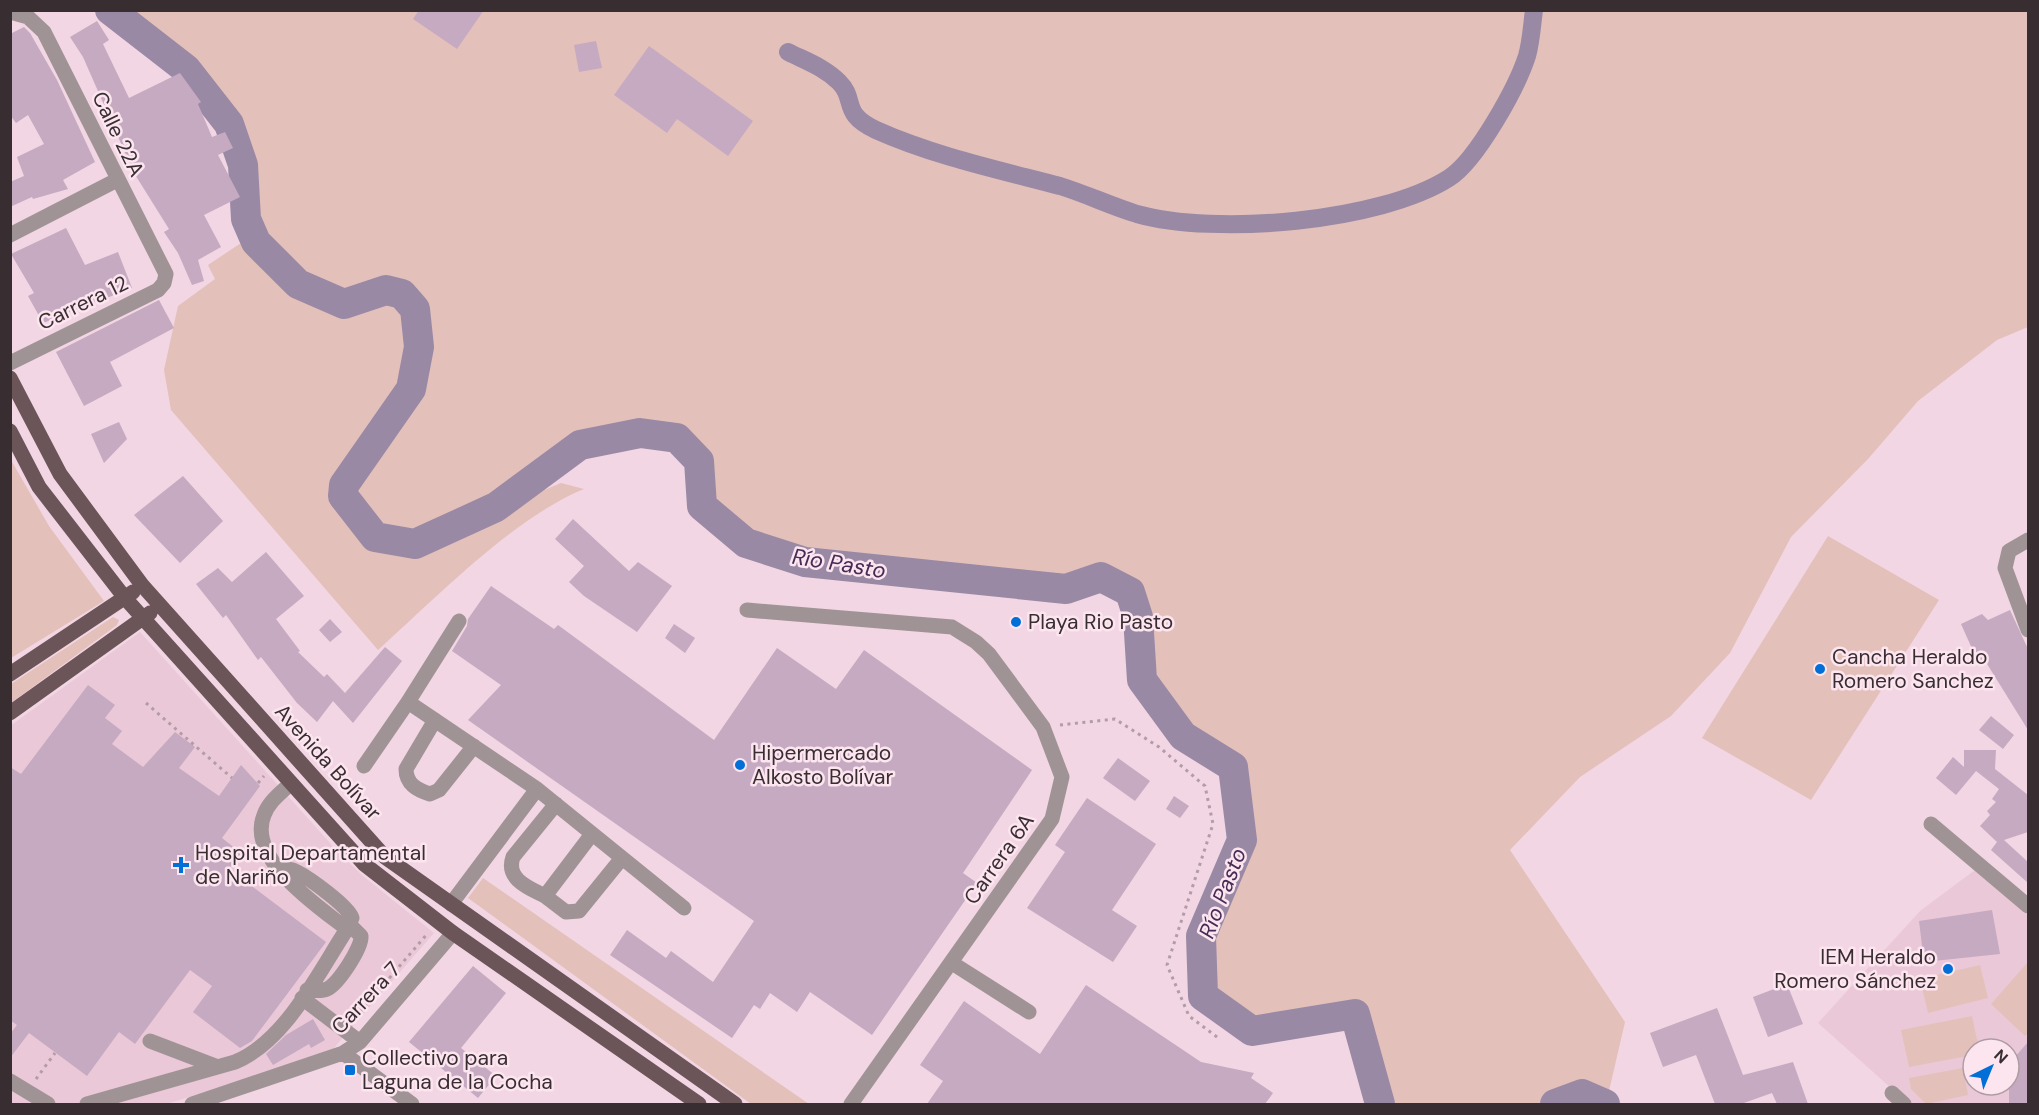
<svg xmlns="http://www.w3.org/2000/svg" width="2039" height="1115" font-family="'DM Sans',sans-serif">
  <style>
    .built { fill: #eac8d7; fill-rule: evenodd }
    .green { fill: #e4c0bb }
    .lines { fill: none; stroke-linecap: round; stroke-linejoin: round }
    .canal { stroke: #9989a5; stroke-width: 18 }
    .river { stroke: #9989a5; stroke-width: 30 }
    .building { fill: #c5aac1 }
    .path { stroke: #b29ca6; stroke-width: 3; stroke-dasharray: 3 4.5; stroke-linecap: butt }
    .minor { stroke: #a09395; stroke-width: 15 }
    .major { stroke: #6b5559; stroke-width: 15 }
    .poi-dot { fill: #006fd7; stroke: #fce5ef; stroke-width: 2 }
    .labels { text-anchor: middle; stroke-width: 5; stroke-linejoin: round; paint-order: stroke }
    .street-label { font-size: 21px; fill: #382e32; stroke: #fce5ef }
    .poi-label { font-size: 21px; fill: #382e32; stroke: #fce5ef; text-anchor: start }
    .water-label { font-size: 22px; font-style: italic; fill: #452c54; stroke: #fce5ef }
  </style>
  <rect width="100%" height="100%" fill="#f2d6e3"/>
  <path class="built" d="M140,632L340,854L363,876L434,933L327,1056L166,1104H11L10,726Z
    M1975,870L2028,915V1104H1909L1818,1023L1920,911ZM1973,1049H2009V1085H1973Z"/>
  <path class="green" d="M120,11H2028V327L1997,340L1918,401L1868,459L1791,537L1730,653L1671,716L1580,777L1510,850L1625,1022L1609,1091L1582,1094L1555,1104H1380L1355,1014L1252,1031L1203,996L1204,928L1242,840L1233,767L1183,736L1142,680L1138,617L1130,592L1101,577L1066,589L805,562L746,543L709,505L708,463L680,434L644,420L586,429L494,502L409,537L375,530L344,491L382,432L415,390L427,331L422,297L390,284L346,300L299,280L260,240L251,220L249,164L236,124L197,72Z
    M244,241L307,293L345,310L381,294L401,298C451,383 355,426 339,497L374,542L406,548L434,543L513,503L561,483L584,489C513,518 436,598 378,650L171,410L164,370L178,306L215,279L208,265Z
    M11,460L49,526L104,601L11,658Z
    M1828,536L1939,600L1811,800L1702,738Z
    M113,617L119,620L117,625L11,703V684Z
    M483,878L809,1104H751L468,898Z
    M2028,962V1033L2025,1036L1991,1004Z
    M1980,965L1988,998L1928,1013L1920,979Z
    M1972,1016L1979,1049H1973V1055L1909,1067L1901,1030Z
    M1963,1068L1968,1095L1926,1104L1911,1089L1909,1078Z"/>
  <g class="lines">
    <path class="canal" d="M788,52C806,61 824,67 839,82C857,100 840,113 876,130C934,156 999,170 1060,186C1086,194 1111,206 1137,214C1215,236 1380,222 1449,178C1477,160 1517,87 1527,56C1531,42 1532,25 1534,10"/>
    <path class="river" d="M110,10L186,69L229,124L243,165L246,219L256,242L298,284L344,304L386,290L402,294L415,309L419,347L411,389L344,485L343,496L375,537L415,544L496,507L580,445L640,433L677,438L699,461L702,506L746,543L805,562L1066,589L1101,577L1130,592L1138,617L1142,680L1183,736L1233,767L1242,840L1201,936L1203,996L1252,1031L1355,1014L1380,1104
      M1555,1104L1582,1094L1605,1104"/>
  </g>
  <path class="building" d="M419,10H484L457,49L413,19Z
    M97,21L109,40L103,44L129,98L180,73L201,102L198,104L212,137L225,132L233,148L218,155L240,197L204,215L221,247L198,260L204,281L192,285L178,253L164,232L169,229L134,173L83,57L70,37Z
    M24,27L30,33L57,80L95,162L63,180L68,189L33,199L32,197L10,207V182L24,176L17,157L44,144L28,115L16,123L10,115V34Z
    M596,41L602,68L579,72L574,45Z
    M649,46L753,121L728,156L677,119L667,133L614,95Z
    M66,228L85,265L118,252L132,288L43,323L28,296L34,293L11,254Z
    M159,300L174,328L110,362L122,386L84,406L56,352Z
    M119,422L127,439L104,463L91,434Z
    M183,476L223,521L180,563L134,515Z
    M573,519L629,571L638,562L672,586L637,632L584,596L569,582L584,566L555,539Z
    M266,552L304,596L276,619L300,651L298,652L324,677L327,674L345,693L385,647L402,661L353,723L333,701L317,722L297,703L261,657L258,660L226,615L223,618L196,584L218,568L232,582Z
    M491,586L554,629L558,625L714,740L777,648L836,689L864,650L1032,770L963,873L977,883L872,1035L810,992L797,1012L770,993L760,1009L754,1005L732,1038L610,955L627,930L666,958L671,951L713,982L754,921L468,720L501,685L452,651L467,626L468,619Z
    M2010,610L2028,649V730L1984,659L1978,662L1961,624L1982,614L1988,620Z
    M330,619L342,632L330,642L319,630Z
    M674,624L695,638L685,653L665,638Z
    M88,685L115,705L105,718L122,731L112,744L143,767L175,732L195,747L179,768L219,796L241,765L260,786L222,838L241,853L229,869L326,942L252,1041L240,1048L193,1012L212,986L190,970L135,1044L119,1032L87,1076L29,1033L10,1058V1034L17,1025L10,1020V767L21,774Z
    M1991,716L2014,735L2003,749L1979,730Z
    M1964,750H1996L1995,769L2028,795V832L2004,840L2028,862V883L1991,850L1997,842L1980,826L1990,815L1987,811L1996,802L1992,799L1999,789L1976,771L1956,795L1936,778L1953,757L1964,767Z
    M1118,758L1150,781L1135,801L1103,778Z
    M1174,796L1189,806L1180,818L1166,809Z
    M1087,798L1156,844L1112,910L1137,926L1113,962L1027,908L1065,852L1055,845Z
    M1992,910L2000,954L1924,962L1919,921Z
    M473,966L506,993L461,1048L496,1076L478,1098L409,1042Z
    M1787,984L1803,1024L1768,1037L1753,997Z
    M1086,985L1201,1062L1254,1073L1251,1078L1273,1093L1265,1104H927L943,1081L920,1065L964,1001L1040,1054Z
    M1717,1008L1743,1075L1793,1062L1808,1104H1777L1772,1093L1741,1104H1715L1696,1055L1663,1067L1650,1033Z
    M313,1019L325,1040L311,1048L309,1044L273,1065L266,1054L286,1035Z
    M2028,1042V1104H2009V1064Z"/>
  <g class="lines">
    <path class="path" d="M146,703L232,778
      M1060,725L1115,719L1159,747L1205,786L1213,824L1167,965L1189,1016L1217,1037
      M258,783L264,776
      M355,1018L428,933
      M36,1079L55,1053"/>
    <path class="minor" d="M10,12L28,17L44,32L166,274L164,283L158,290L10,363
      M10,235L117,180
      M2028,540L2009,551L2005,568L2028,630
      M747,610L952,627L976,642L989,654L1043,727L1062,777L1052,819L851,1104
      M459,621L408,702L537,789
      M435,720L406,769C406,784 417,790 430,794L439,790L474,746
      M364,766L408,702
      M556,804L513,857C505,879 529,888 545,896L592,834
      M1931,824L2028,906
      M278,869C285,869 291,868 297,872C309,878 348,906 352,918L347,929
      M545,896L566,912L579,911L622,858
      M451,904L537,789L684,908
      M952,963L1029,1012
      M307,990C313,990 321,992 327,989C338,984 362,948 361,936L350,925
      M302,998L360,1042
      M150,1041L218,1067
      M343,1053L412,1104
      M10,1081L48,1104
      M1892,1093L1904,1104
      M87,1104L235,1062C286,1041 318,973 347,929C319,907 246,859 264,815C269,801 281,793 291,783
      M192,1104L343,1053L360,1042L453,933"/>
    <path class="major" d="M10,378L60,474L142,585L385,857L735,1104
      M10,431L39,487L125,598L364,864L453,933L699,1104
      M10,674L133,592
      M10,713L150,613"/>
  </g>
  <g class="poi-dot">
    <circle cx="1016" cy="622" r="6"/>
    <circle cx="1820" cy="669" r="6"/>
    <circle cx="740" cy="765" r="6"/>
    <path d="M178 856h6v6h6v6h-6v6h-6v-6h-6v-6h6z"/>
    <circle cx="1948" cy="969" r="6"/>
    <rect x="344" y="1064" width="12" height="12" rx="3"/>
  </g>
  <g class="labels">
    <g class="street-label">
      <text transform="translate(118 134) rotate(64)" y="7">Calle 22A</text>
      <text transform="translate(83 303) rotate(-26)" y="7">Carrera 12</text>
      <text transform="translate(328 762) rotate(48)" y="7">Avenida Bolívar</text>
      <text transform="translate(999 859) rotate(-55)" y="7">Carrera 6A</text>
      <text transform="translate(366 998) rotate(-47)" y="7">Carrera 7</text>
    </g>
    <g class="poi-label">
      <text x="1028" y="629">Playa Rio Pasto</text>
      <text x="1832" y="664">Cancha Heraldo<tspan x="1832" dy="24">Romero Sanchez</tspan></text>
      <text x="752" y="760">Hipermercado<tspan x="752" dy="24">Alkosto Bolívar</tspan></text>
      <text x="195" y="860">Hospital Departamental<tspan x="195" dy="24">de Nariño</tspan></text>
      <text x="1936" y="964" text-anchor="end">IEM Heraldo<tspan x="1936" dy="24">Romero Sánchez</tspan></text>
      <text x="362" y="1065">Collectivo para<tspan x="362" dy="24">Laguna de la Cocha</tspan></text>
    </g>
    <g class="water-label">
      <text transform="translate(839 563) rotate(9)" y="8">Río Pasto</text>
      <text transform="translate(1222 893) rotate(-69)" y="8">Río Pasto</text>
    </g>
  </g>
  <rect width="2039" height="1115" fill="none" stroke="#382e32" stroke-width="24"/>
  <g transform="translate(1991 1067) rotate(43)"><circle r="28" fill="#fce5ef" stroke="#ae9ca3" stroke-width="1.5"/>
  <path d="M0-4.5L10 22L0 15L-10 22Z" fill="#006fd7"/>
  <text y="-9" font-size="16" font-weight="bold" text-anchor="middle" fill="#382e32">N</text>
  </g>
</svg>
